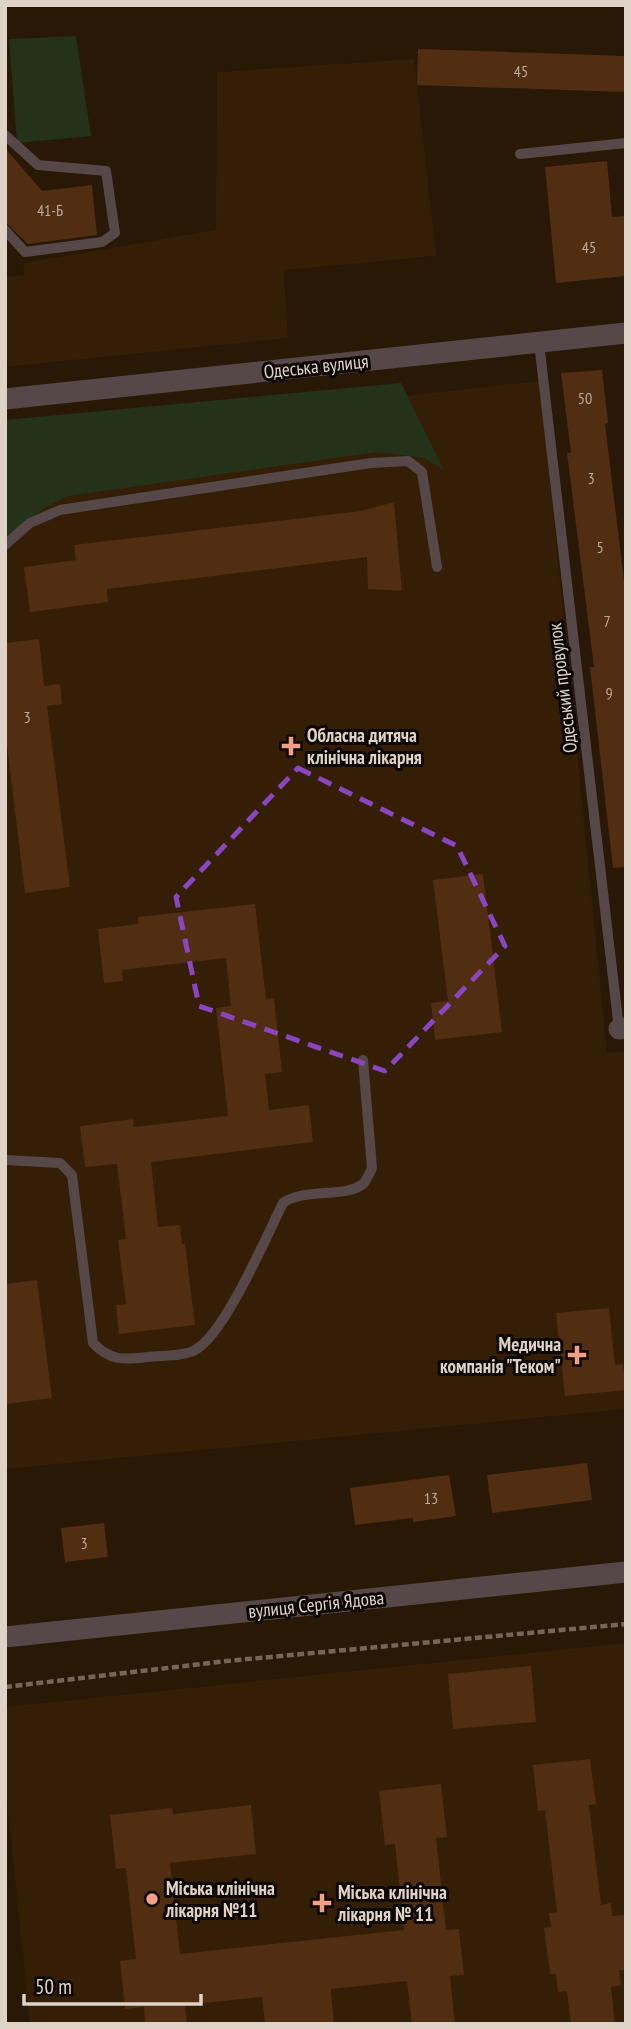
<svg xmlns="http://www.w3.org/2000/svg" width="631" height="2029" font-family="'PT Sans Narrow',sans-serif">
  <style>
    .built { fill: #341e05 }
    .green { fill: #233219 }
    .building { fill: #512d12 }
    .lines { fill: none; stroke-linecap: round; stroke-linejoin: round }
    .path { stroke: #756657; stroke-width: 4.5; stroke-dasharray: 7 3.5; stroke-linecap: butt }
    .service { stroke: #564849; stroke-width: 10 }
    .minor { stroke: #564849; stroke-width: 21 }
    .tertiary { stroke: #564849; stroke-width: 21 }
    .marked { fill: none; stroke: #8a45c0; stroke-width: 5; stroke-dasharray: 14 9; stroke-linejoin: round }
    .poi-dot { fill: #f39f84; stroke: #0c0602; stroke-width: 2.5 }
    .labels { text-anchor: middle; stroke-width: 6; stroke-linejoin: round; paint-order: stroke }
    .number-label { font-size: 16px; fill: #bcaa9a }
    .street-label { font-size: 19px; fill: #dfd3c8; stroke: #0c0602 }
    .poi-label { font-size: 19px; font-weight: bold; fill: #dfd3c8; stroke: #0c0602; text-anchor: start }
  </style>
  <rect width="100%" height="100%" fill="#291806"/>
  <path class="built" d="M414,59L436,256L284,270L288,338L5,367V277L24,275L23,263L216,230L217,72Z
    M540,381L607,1053L626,1051V1409L5,1469V441Z
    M626,1643V2024H30L5,1782V1707Z"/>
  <path class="green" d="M76,36L91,136L17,143L9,39Z
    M401,383L444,470L424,458L377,452L68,496L41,510L5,552V420Z"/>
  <path class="building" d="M418,49L625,56L624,92L417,85Z
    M5,148L42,191L92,185L97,235L28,244L5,222Z
    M607,161L612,217L626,216V276L556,283L545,167Z
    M602,370L608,423L605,424L626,597V867L613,868L590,667H594L567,453H571L561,373Z
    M394,502L402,591L368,589L367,557L107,589L108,602L30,612L24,567L76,560L74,545L361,511Z
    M39,639L44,686L60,684L62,704L47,706L70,887L25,893L5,729V643Z
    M483,874L502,1032L435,1040L431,1003L448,1001L433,880Z
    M255,904L266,999L274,998L282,1072L265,1074L269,1110L309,1105L313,1142L151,1162L158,1227L180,1225L182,1244H185L195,1325L119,1334L116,1305L126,1304L118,1240L126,1239L117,1164L85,1167L80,1126L133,1119L134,1127L228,1116L216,1008L231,1006L226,958L122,970L123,981L104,983L98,929L138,924V917Z
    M37,1280L52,1398L5,1404V1284Z
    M609,1308L615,1365L623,1364L626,1390L565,1396L556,1313Z
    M587,1463L592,1500L492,1513L487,1475Z
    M449,1475L456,1516L413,1522V1518L355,1525L350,1488Z
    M104,1523L108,1557L65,1562L61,1528Z
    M531,1666L536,1722L453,1729L448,1674Z
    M590,1759L596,1804L589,1805L601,1905L611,1903L612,1916L626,1915V1970H619L621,1985L611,1987L615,2024H571L567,1991L558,1992L556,1974H550L544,1928L551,1927L549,1913L557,1912L545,1810L538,1811L533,1765Z
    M441,1784L447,1837L436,1838L446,1930L459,1929L464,1975L450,1976L455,2024H412L407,1981L331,1989L334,2024H265L262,1997L185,2005L187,2024H145L144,2007L125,2009L120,1961L136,1959L126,1868L116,1869L110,1815L172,1808L173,1814L251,1805L256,1854L170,1863L180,1954L404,1930L395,1844L385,1845L379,1791Z"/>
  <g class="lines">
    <path class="path" d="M5,1687L227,1661L626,1624"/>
    <path class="service" d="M5,135L38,165L106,171L115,233L102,242L25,252L5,230
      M520,154L626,143
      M539,343L619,1029
      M5,545L30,523L60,510L371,463L408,461L422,472L437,567
      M5,1160L60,1163L72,1175L93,1343C110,1361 124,1360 147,1357C160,1355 183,1357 195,1350C225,1334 266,1237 283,1203C305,1187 347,1199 364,1183C367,1179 370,1172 372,1168L363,1060"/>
    <path class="minor" d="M5,399L626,333
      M619,1029L626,1028"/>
    <path class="tertiary" d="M5,1637L626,1572"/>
  </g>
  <path class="marked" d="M298,768L457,846L505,946L385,1071L199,1006L176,897Z"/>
  <g class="poi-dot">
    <path d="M287.5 735.5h7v7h7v7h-7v7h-7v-7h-7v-7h7z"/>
    <path d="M573.5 1344.5h7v7h7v7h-7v7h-7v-7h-7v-7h7z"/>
    <circle cx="152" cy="1899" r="7"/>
    <path d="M318.5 1892.5h7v7h7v7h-7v7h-7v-7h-7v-7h7z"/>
  </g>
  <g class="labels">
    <g class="number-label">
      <text x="521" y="77">45</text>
      <text x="50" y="216">41-Б</text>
      <text x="589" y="253">45</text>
      <text x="585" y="404">50</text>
      <text x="591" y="484">3</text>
      <text x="600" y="553">5</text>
      <text x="607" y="627">7</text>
      <text x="609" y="699">9</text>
      <text x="27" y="723">3</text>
      <text x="431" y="1504">13</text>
      <text x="84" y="1549">3</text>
    </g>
    <g class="street-label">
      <text transform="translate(316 366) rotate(-6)" y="7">Одеська вулиця</text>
      <text transform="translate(562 688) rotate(-97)" y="7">Одеський провулок</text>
      <text transform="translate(316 1604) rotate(-6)" y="7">вулиця Сергія Ядова</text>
    </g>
    <g class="poi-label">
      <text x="307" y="742">Обласна дитяча<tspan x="307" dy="22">клінічна лікарня</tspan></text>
      <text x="561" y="1351" text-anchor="end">Медична<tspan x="561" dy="22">компанія "Теком"</tspan></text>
      <text x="166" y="1895">Міська клінічна<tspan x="166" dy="22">лікарня №11</tspan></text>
      <text x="338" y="1899">Міська клінічна<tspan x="338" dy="22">лікарня № 11</tspan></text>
    </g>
  </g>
  <rect width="631" height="2029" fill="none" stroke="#dfd3c8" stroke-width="14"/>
  <path d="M24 1994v10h177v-10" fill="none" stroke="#dfd3c8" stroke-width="3.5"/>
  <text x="35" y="1994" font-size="21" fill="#dfd3c8" stroke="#0c0602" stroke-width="5" paint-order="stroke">50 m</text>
</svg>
